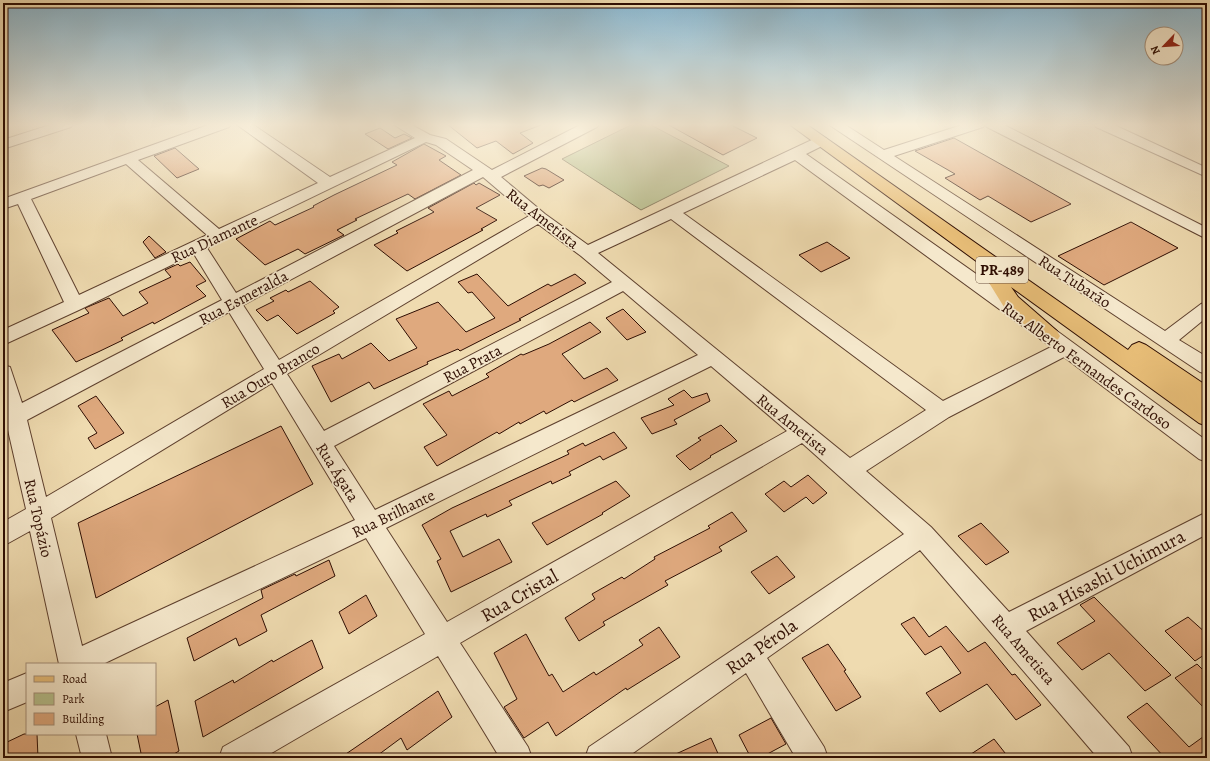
<svg xmlns="http://www.w3.org/2000/svg" width="1210" height="761" font-family="Alegreya,serif">
  <style>
    .green { fill: #b6c18d; stroke: #726748 }
    .building { fill: #dfa97e; stroke: #2e0d02 }
    .lines { fill: none; stroke-linecap: round; stroke-linejoin: round }
    .street-casing { stroke: #5e402e; stroke-width: 2 }
    .primary-casing { stroke: #2e0d02; stroke-width: 2 }
    .street { fill: #f5e8cc; fill-rule: evenodd }
    .primary { fill: #e8be78; fill-rule: evenodd }
    .labels { text-anchor: middle; stroke-width: 3.5; stroke-linejoin: round; paint-order: stroke }
    .shield { fill: #f5e8cc; stroke: #6a4f3f; stroke-width: 1 }
    .shield-label { font-size: 15px; font-weight: bold; fill: #2e0d02 }
    .street-label { font-size: 16px; fill: #2e0d02; stroke: #f5e8cc }
    .near-street-label { font-size: 19px; fill: #2e0d02; stroke: #f5e8cc }
  </style>
  <rect width="100%" height="100%" fill="#efdbb0"/>
  <filter id="stains"><feTurbulence type="fractalNoise" baseFrequency=".005" numOctaves="4"/><feColorMatrix values="0 0 0 0 .2 0 0 0 0 .09 0 0 0 0 .02 0 0 0 .5 -.17"/></filter>
  <radialGradient id="worn" r=".72"><stop offset=".6" stop-color="#630" stop-opacity="0"/><stop offset="1" stop-color="#630" stop-opacity=".3"/></radialGradient>
  <path class="green" d="M633,124H649L729,166L641,210L562,159Z"/>
  <path class="building" d="M447,124H541V125L520,133L533,143L513,154L496,141L477,148Z
    M667,124H729L757,138L723,155Z
    M380,128L395,138L404,134L412,138L388,149L365,134Z
    M954,138L1029,180L1071,204L1031,222L988,196L980,200L945,178L955,174L915,151Z
    M424,144L446,156L439,160L461,175L415,199L408,194L355,219L357,220L337,230L344,235L305,254L298,249L265,265L236,239L270,221L275,225L314,207L313,206L334,195L397,165L392,162Z
    M175,148L199,169L177,178L154,156Z
    M542,168L546,169L564,180L549,188L543,185L539,186L524,176Z
    M474,183L476,185L479,183L500,195L476,208L497,220L481,229L483,230L407,271L374,245L398,233L396,231L434,212L428,208Z
    M1131,222L1178,248L1104,285L1058,256Z
    M149,236L166,252L155,258L143,242Z
    M827,242L850,258L821,272L799,255Z
    M190,262L206,281L196,286L206,296L154,324L153,322L121,338L123,340L98,352L76,362L52,330L89,313L85,308L109,298L123,316L148,303L139,292L171,277L165,270L178,264L180,266Z
    M477,274L508,306L548,284L551,286L575,274L586,283L519,319L521,320L460,351L458,349L427,362L428,364L374,389L369,382L331,402L312,366L339,354L342,359L371,343L389,361L417,348L396,319L438,302L466,332L495,318L472,292L468,293L458,282Z
    M310,281L339,307L333,311L335,313L297,334L278,315L267,321L256,310L274,301L270,298L286,290L288,292Z
    M623,309L646,332L627,340L606,318Z
    M590,322L601,332L562,354L584,379L607,368L618,380L574,402L572,400L546,414L544,411L520,424L519,422L499,434L497,432L437,466L424,447L447,435L423,404L449,391L452,396L489,377L486,374L521,354L523,355L549,344Z
    M684,390L692,398L707,393L710,401L674,420L677,424L652,434L641,418L674,405L668,399Z
    M96,396L124,433L95,449L88,438L97,433L78,406Z
    M721,425L737,441L710,456L711,457L690,470L676,456L701,440L698,438Z
    M281,426L313,484L96,598L78,523Z
    M614,432L627,448L603,460L600,456L569,472L571,475L552,484L551,481L509,501L512,505L487,517L486,514L450,531L463,557L499,539L512,562L451,592L437,561L441,559L422,525L452,508L569,454L567,451L583,443L585,446Z
    M808,475L827,493L813,504L806,497L784,512L765,494L784,481L791,487Z
    M616,481L630,496L602,513L603,514L547,545L532,523Z
    M732,512L747,531L719,547L722,551L665,581L668,585L603,622L605,625L579,641L565,618L595,599L592,594L622,577L624,579L655,559L654,557L710,528L708,526Z
    M981,523L1009,552L986,565L958,536Z
    M777,556L795,577L769,594L751,572Z
    M329,560L335,576L261,615L267,631L239,646L236,638L194,661L187,638L263,598L261,590L295,574L296,576Z
    M366,595L377,616L349,634L339,612Z
    M1094,597L1148,652L1171,675L1145,691L1109,653L1082,670L1057,643L1095,621L1080,605Z
    M914,617L929,637L946,626L968,652L985,642L1012,675L1015,674L1041,705L1016,720L987,684L940,712L926,693L961,673L941,646L925,655L901,624Z
    M1188,617L1207,634V653L1195,661L1165,631Z
    M659,627L680,657L627,690L626,688L556,736L548,722L524,738L504,707L517,699L494,653L526,634L549,676L552,674L563,692L594,672L596,675L643,645L639,640Z
    M312,640L323,668L203,737L195,701L233,680L234,683L272,660L273,662Z
    M828,644L846,670L844,671L861,697L836,711L802,658Z
    M1197,664L1207,674V711L1175,678Z
    M438,691L452,717L407,750L401,738L374,758H340Z
    M168,700L179,751L167,758H142L137,734H155V707Z
    M1147,703L1189,747L1207,734V758H1165L1127,717Z
    M771,718L786,744L760,758H751L739,735Z
    M24,734H37L38,758H3V744Z
    M711,738L720,758H667Z
    M994,739L1009,758H965Z"/>
  <g class="lines">
    <defs>
      <path id="street" d="M53,124H73L71,127L3,149V140Z
        M211,124H231L229,127L138,160L219,229L318,183L236,124H252L330,177L415,138L393,124H410L430,135L446,139L492,170L582,124H599L597,127L501,177L545,214L588,245L816,138H826L828,141L826,144L806,154L1057,331L1207,441V462L1199,459L1064,357L949,417L866,471L931,527L1009,612L1207,512V534L1026,631L1129,747L1133,758H1098L920,550L767,658L824,747L828,758H796L746,673L626,758H585L589,747L904,534L802,443L460,643L528,747L532,758H500L438,656L263,758H219L223,747L425,634L366,538L103,664H59L30,531L3,546V522L26,509L8,430L3,431V365L10,367L22,403L222,300L194,254L81,309L3,345V330L64,302L18,204L3,209V199ZM426,142L436,145L473,170L236,293L207,248ZM795,160L1043,341L1051,347L943,401L683,213ZM126,164L207,235L79,295L31,199ZM483,177L529,216L279,360L243,305ZM671,219L926,410L850,458L598,253ZM538,224L581,256L612,282L324,431L287,374ZM623,291L698,355L375,510L334,446ZM229,312L264,369L46,497L27,420ZM711,366L787,431L447,622L386,528ZM272,383L355,520L82,646L51,518Z
        M828,124H844L884,150L965,124H985L983,127L894,156L1165,331L1201,304L1207,302V317L1179,340L1207,357V374L1200,372Z
        M985,124H1002L1207,228V239L987,127Z
        M1094,124H1112L1207,168V177L1096,127Z
        M27,673V702L3,712V683Z
        M76,734H106L112,758H82Z"/>
      <path id="primary" d="M789,124H806L1128,350L1132,345L1139,342L1146,345L1207,386V426L1199,423L1011,287L1018,297L1057,331L1060,336L1057,341L1050,343L1043,341L1004,307L978,265L979,263Z"/>
    </defs>
    <use href="#street" class="street-casing"/>
    <use href="#primary" class="primary-casing"/>
    <use href="#street" class="street"/>
    <use href="#primary" class="primary"/>
  </g>
  <linearGradient id="sky" x2="0" y2="1"><stop stop-color="#89b7d0"/><stop offset="0.54" stop-color="#f8efdb"/><stop offset="1" stop-color="#f8efdb" stop-opacity="0"/></linearGradient>
  <rect width="1210" height="231" fill="url(#sky)"/>
  <g class="labels">
    <rect class="shield" x="976" y="257" width="52" height="26" rx="3"/>
    <g class="shield-label">
      <text x="1002" y="275">PR-489</text>
    </g>
    <g class="street-label">
      <text transform="translate(543 218) rotate(38)" y="6">Rua Ametista</text>
      <text transform="translate(214 238) rotate(-25)" y="6">Rua Diamante</text>
      <text transform="translate(1075 281) rotate(33)" y="6">Rua Tubarão</text>
      <text transform="translate(243 297) rotate(-28)" y="6">Rua Esmeralda</text>
      <text transform="translate(472 363) rotate(-28)" y="6">Rua Prata</text>
      <text transform="translate(1087 365) rotate(36)" y="6">Rua Alberto Fernandes Cardoso</text>
      <text transform="translate(270 375) rotate(-31)" y="6">Rua Ouro Branco</text>
      <text transform="translate(793 424) rotate(39)" y="6">Rua Ametista</text>
      <text transform="translate(338 472) rotate(58)" y="6">Rua Ágata</text>
      <text transform="translate(393 513) rotate(-26)" y="6">Rua Brilhante</text>
      <text transform="translate(39 518) rotate(77)" y="6">Rua Topázio</text>
      <text transform="translate(1024 649) rotate(49)" y="6">Rua Ametista</text>
    </g>
    <g class="near-street-label">
      <text transform="translate(1106 575) rotate(-28)" y="7">Rua Hisashi Uchimura</text>
      <text transform="translate(519 595) rotate(-30)" y="7">Rua Cristal</text>
      <text transform="translate(761 646) rotate(-35)" y="7">Rua Pérola</text>
    </g>
  </g>
  <rect width="1210" height="761" fill="none" stroke="#efdbb0" stroke-width="16"/>
  <rect x="4" y="4" width="1202" height="753" fill="none" stroke="#2e0d02" stroke-width="2"/>
  <rect x="8" y="8" width="1194" height="745" fill="none" stroke="#2e0d02"/>
  <rect x="26" y="663" width="130" height="72" fill="#f5e8cc" stroke="#a5907b"/>
  <rect x="34" y="676" width="20" height="6" fill="#e8be78" stroke="#a5907b"/>
  <text x="62" y="683" font-size="12" fill="#2e0d02">Road</text>
  <rect x="34" y="693" width="20" height="12" fill="#b6c18d" stroke="#a5907b"/>
  <text x="62" y="703" font-size="12" fill="#2e0d02">Park</text>
  <rect x="34" y="713" width="20" height="12" fill="#dfa97e" stroke="#a5907b"/>
  <text x="62" y="723" font-size="12" fill="#2e0d02">Building</text>
  <g transform="translate(1164 46) rotate(245)"><circle r="19" fill="#f5e8cc" stroke="#a5907b"/>
  <path d="M0-3L7 15L0 10L-7 15Z" fill="#8f2418"/>
  <text y="-6" font-size="11" font-weight="bold" text-anchor="middle" fill="#2e0d02">N</text>
  </g>
  <rect width="100%" height="100%" filter="url(#stains)"/>
  <rect width="100%" height="100%" fill="url(#worn)"/>
</svg>
